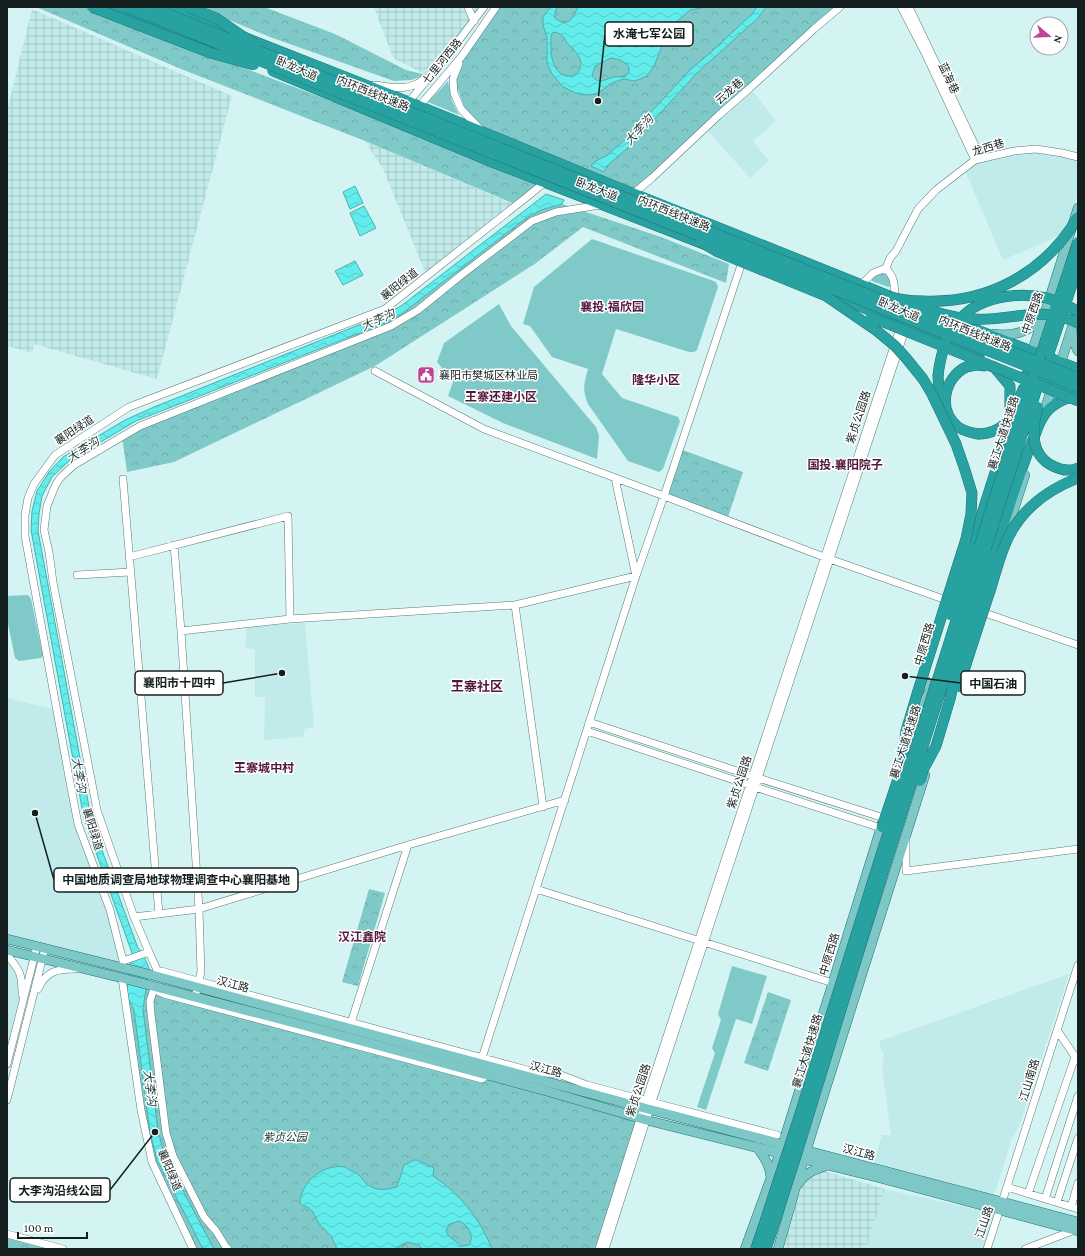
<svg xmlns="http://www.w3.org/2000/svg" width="1085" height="1256" font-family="'Crimson Pro','Noto Sans SC',serif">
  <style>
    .built { fill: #c1ebea }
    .industrial { fill: url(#industrial-grid) }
    .green { fill: #7fcac9 }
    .park { fill: url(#park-crowns) }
    .water { fill: url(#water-waves); stroke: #4bafae; fill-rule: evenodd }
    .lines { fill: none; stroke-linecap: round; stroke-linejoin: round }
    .minor-casing { stroke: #5b7978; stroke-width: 8 }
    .major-casing { stroke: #217474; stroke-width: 10 }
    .highway-casing { stroke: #217474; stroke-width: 11 }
    .minor { stroke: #fff; stroke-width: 7 }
    .major { stroke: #7ec7c7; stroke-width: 9 }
    .highway { stroke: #28a1a1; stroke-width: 10 }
    .highway-bridge-casing { stroke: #217474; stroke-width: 11; stroke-linecap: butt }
    .highway-bridge { stroke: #28a1a1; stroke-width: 10 }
    .labels { text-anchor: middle; stroke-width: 3; stroke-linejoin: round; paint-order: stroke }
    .street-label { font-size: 11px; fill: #14201f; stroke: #fff }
    .poi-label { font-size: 11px; fill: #14201f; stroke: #fff; text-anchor: start }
    .park-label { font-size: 11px; font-style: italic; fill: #213939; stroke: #fff }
    .water-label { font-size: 12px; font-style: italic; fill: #253d3c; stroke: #fff }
    .neighbourhood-label { font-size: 12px; font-weight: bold; fill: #53173d; stroke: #fff }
    .quarter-label { font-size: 13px; font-weight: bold; fill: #53173d; stroke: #fff }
    .leader { fill: none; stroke: #14201f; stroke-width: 1.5 }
    .callout-dot { fill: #14201f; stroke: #fff; stroke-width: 1.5 }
    .callout { fill: #fff; stroke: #14201f; stroke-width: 1.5 }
    .callout-label { font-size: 12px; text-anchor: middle; font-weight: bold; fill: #14201f }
  </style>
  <defs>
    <pattern id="industrial-grid" width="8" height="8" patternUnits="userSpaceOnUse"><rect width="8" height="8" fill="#c1ebea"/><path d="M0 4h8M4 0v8" fill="none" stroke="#a5c9c8"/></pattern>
    <pattern id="park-crowns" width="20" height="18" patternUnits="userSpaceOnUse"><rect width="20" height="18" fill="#7fcac9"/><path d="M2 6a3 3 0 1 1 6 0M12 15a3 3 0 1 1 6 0" fill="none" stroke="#6dadac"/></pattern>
    <pattern id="water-waves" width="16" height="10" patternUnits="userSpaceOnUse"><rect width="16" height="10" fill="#63ecec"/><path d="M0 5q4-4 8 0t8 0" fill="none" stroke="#55caca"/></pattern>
  </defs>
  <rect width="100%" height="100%" fill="#d4f4f3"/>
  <path class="built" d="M750,88L776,121L753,141L769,161L750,178L705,128Z
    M1036,149L1078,157V194L1066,231L1052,239L1003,260L964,168L975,160Z
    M305,623L314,727L305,729L303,737L264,740L265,697H255V650L245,647L247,627Z
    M7,698L56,710L78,824L110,910L123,967L7,939Z
    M7,955L16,966L23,1003L7,1064Z
    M1069,974L1019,1127L1011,1140L996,1190L993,1194L986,1195L873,1166L882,1135H891L882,1068L884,1055L880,1047V1041Z
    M885,1189L996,1214L983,1249H866Z"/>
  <path class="industrial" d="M374,7H481L427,75L393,58Z
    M32,9L232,96L157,379L34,344L32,353L7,346V111Z
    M365,141L520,207L428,279L383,169Z
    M821,1170L885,1189L866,1249H779L797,1190L807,1177Z"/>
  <path class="green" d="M448,81L452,101L459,115L428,102Z
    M592,239L711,280L716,282L718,287L697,350L694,352H689L616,329L602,374L622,398L678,417L680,421L663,469L659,472L628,461L588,404C582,390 584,383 588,369L552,357L530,326L523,324L534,287Z
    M499,304L511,326L596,427L599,436L597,459L503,423L448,396L453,382L437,362L444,343Z
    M28,595L31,599L43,656L41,658L19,661L15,658L7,619V596Z
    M732,966L767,976L752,1024L736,1019L706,1110L697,1107L715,1053L712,1048L721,1020L718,1014Z"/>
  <path class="park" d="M36,7H91L239,66L545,182L517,205L365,141L181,69Z
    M198,7H264L335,34L406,70L427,75L411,80L394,81L270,37Z
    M496,7H840L633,194L483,132L464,106L457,87L456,75L462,56Z
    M562,204L661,237L729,264L726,283L583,227L536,263L375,366L174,462L127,472L122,437L140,426L388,322L404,312L526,218L541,210Z
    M877,271L893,277L891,286L888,287L872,281L871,276Z
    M680,449L743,472L727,520L664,496Z
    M369,889L385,893L358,986L342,982Z
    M122,978L641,1118L597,1249H193L152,1162Z
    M768,992L791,1000L768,1071L744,1063Z
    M7,1234L63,1249H7Z"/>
  <path class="water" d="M552,7H557L555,12V18C567,28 573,19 578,7H706L690,10L669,28L654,66L647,76L635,81L624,79L614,82L597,94L587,95L575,93L562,86L552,74L547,63V37L543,25V17L547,11ZM553,32C566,33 563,41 571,47C601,74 553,95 551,50C551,44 550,37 553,32ZM611,58L620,60L628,65C630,70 629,73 625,77C621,77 617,76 614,77C605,79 599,85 592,76L595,66Z
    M757,7H766L758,18L696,74L632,144L608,165L604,172L591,166L594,162L606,156L626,139L691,69L710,53L752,14Z
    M355,186L363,203L350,209L343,192Z
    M546,194L564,200L562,204L541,210L526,218L404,312L388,322L136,421L69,461L52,477L42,496L39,514L38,531L90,812L96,834L138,948L143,954L149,968L143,1009L158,1131L165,1157L214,1249H203L157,1160L150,1132L134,1010L128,998L127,985L132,953L84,819L31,530L32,511L37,491L49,472L63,457L125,420L154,407L386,314L401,306Z
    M364,206L376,228L360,236L350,213Z
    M355,261L363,275L343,285L335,271Z
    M414,1160H417L434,1168L433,1176C460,1194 480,1218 492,1249H420L421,1247L419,1245L408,1242L395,1249H337L331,1236L319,1224L313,1212L309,1208L300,1204C300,1182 324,1163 345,1167C349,1171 355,1171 359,1175C362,1178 364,1182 368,1185C377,1191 387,1190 396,1187L400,1178L404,1165ZM458,1221C468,1224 475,1235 469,1245L461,1246L448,1235L446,1231L449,1225Z"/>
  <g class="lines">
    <defs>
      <path id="minor" d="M468,7L474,21
        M901,7L926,55L975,160
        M909,7L981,158
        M459,64L453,79L454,93L461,109L480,129
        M374,85C392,87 411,92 425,78
        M407,104L453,48L484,7
        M417,109L462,56L496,7
        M633,194L652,178L719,115L750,88L814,29L840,7
        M886,268C894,278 894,281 895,294
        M864,282L873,273L886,268L890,258L896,251L918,209L936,190L975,160L1014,151L1036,149L1062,153L1078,157
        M375,371L484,429L664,496L743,259
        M123,479L159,914
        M174,545L181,631L199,909L201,972L194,1002
        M129,557L288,516L290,619L515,605L543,807
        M77,575L130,572
        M515,605L636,576L615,478
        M982,612L1078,645
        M181,631L290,619
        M589,722L752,776L884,818
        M587,731L755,787L881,828
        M906,840V871L1078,849
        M536,889L833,983
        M134,917L199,909L408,845L565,800
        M149,952L158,972
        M7,955C20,970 22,974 22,994
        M123,961L149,952L134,917L97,810L53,582L49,552L44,530L47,506L56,484L61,477L74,465L140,426L391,326L418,310L460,276L532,221L556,212L600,205
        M123,966V961L110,910L78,824L69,777L25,536V515L28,498L34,484L55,455L129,407L385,309L528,196L545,182
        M152,975L161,971L531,1071L561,1075L587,1085L777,1135
        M122,978L141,1110L152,1162L193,1249
        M152,987L159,992L164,994L482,1079L487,1075
        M38,989C46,971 57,969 75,969
        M154,989L150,1001L151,1014L166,1133L173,1156L204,1217L216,1231L226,1247L228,1249
        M350,1026L408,845
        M1057,1030L1078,1061
        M482,1058L636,576L664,496L824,557L949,601
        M7,1064L37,946
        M7,1100L45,948
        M1007,1187L1078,1209
        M1028,1194L1075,1057
        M1045,1199L1078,1096
        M1057,1202L1078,1138
        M1071,1207L1078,1183
        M7,1234L63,1249
        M599,1249L646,1100L901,325
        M605,1249L652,1102L906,327
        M987,1249L1078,965
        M1025,1249L1075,1230"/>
      <path id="major" d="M1072,331L1073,341L1078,351
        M994,334C1011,337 1030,332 1042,318
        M1030,357L1044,316L1078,208
        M1059,368L1078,309
        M1043,415L1053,384
        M1005,537L1025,475
        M907,744L926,681
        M7,939L152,975L644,1108L1078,1222
        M7,950L122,978L302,1025L550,1092L646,1120L880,1178L1078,1231
        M757,1147C764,1157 770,1165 771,1178
        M799,1183C806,1172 816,1169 828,1165
        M745,1249L780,1153L883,821
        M778,1249L806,1151L925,775"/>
      <path id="highway" d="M107,7L228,54
        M167,7L409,102L617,187L897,299
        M273,71L492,162L709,246
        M822,291L852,303L979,356
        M951,320L1078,369
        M966,367C944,378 937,410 958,427C964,431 972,433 978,434
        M1026,375L1078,394
        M938,376L939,391L941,405
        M1065,470H1073L1078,468
        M971,548L1000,457L1010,415V386L994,367L990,366
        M994,555C1006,517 1017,479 1032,442C1036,434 1038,424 1043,417C1048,407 1065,396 1076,398"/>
    </defs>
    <use href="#minor" class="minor-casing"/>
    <use href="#major" class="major-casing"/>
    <use href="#highway" class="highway-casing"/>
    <use href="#minor" class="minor"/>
    <use href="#major" class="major"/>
    <use href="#highway" class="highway"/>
    <defs>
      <path id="highway-bridge" d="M92,7L211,53L254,65
        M127,7L300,77L1029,367L1078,387
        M150,7L498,147L1078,378
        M188,7L216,18L254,44
        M701,242L718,252L826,296L877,331L895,346L906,358L923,379L932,394L956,444L965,470L972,493L971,514L966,539L917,694
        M888,296C899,300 911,301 923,301C988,304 1045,273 1078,217
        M912,304C932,311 951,318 972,319C1011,322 1039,304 1078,323
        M871,317L1078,401
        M1049,353L1078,267
        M966,367L976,365L986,366
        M938,376C940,357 945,339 956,324C975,297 1017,291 1047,298C1057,301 1068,306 1078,311
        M1038,407C1030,435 1031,463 1065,470
        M978,434C1009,433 1014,411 1024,387
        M950,615L971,548
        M959,687C969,654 980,621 991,588C998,565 1004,539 1019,520C1034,500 1055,487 1078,478
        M920,781L923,770L936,746L950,699L957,668L994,555
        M882,827L900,773L906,731L917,694L920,688
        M756,1249L800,1114L880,858L932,697L1016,429L1078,242
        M766,1249L796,1156L885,866L1038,385"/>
    </defs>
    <use href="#highway-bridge" class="highway-bridge-casing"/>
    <use href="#highway-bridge" class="highway-bridge"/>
  </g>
  <defs>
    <symbol id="civic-square" viewBox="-11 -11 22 22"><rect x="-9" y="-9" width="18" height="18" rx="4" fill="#c04493" stroke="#fff"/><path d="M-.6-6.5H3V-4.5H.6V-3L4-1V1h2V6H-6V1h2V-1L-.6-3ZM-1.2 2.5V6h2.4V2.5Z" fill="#fff"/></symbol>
  </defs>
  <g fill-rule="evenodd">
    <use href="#civic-square" x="416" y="365" width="20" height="20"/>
  </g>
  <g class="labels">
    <g class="street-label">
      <text transform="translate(442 61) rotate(-51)" y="4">七里河西路</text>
      <text transform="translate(297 68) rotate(23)" y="4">卧龙大道</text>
      <text transform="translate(949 78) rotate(65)" y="4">蓝海巷</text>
      <text transform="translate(729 91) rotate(-41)" y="4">云龙巷</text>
      <text transform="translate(373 93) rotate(22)" y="4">内环西线快速路</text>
      <text transform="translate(988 147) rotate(-17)" y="4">龙西巷</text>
      <text transform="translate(597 189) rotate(21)" y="4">卧龙大道</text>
      <text transform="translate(674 213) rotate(22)" y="4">内环西线快速路</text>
      <text transform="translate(399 284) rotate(-38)" y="4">襄阳绿道</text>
      <text transform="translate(899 309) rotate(23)" y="4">卧龙大道</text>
      <text transform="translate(1032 313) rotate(-71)" y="4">中原西路</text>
      <text transform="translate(975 333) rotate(22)" y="4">内环西线快速路</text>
      <text transform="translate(858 417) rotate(-72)" y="4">紫贞公园路</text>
      <text transform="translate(74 430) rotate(-33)" y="4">襄阳绿道</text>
      <text transform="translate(1003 433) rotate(-72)" y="4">襄江大道快速路</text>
      <text transform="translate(924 644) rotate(-74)" y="4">中原西路</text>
      <text transform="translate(905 742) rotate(-72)" y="4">襄江大道快速路</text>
      <text transform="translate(739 782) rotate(-72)" y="4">紫贞公园路</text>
      <text transform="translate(93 829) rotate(73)" y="4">襄阳绿道</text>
      <text transform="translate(829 954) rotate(-73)" y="4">中原西路</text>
      <text transform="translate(233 984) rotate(15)" y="4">汉江路</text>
      <text transform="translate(807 1051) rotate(-73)" y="4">襄江大道快速路</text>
      <text transform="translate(546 1069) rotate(15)" y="4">汉江路</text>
      <text transform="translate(1029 1080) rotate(-73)" y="4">江山南路</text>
      <text transform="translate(638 1090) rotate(-72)" y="4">紫贞公园路</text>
      <text transform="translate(859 1152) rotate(15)" y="4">汉江路</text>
      <text transform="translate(170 1170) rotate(67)" y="4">襄阳绿道</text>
      <text transform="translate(984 1222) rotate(-71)" y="4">江山路</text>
    </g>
    <g class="poi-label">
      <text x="439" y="379">襄阳市樊城区林业局</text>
    </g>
    <g class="park-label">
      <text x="285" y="1141">紫贞公园</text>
    </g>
    <g class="water-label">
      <text transform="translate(639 130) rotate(-47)" y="4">大李沟</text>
      <text transform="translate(378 320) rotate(-24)" y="4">大李沟</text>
      <text transform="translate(83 450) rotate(-33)" y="4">大李沟</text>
      <text transform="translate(79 775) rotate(80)" y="4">大李沟</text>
      <text transform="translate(150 1088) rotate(83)" y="4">大李沟</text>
    </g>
    <g class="neighbourhood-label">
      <text x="612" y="311">襄投·福欣园</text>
      <text x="656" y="384">隆华小区</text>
      <text x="501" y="401">王寨还建小区</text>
      <text x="845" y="469">国投·襄阳院子</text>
      <text x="264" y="772">王寨城中村</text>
      <text x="362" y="941">汉江鑫院</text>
    </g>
    <g class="quarter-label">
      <text x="477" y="691">王寨社区</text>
    </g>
  </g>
  <path class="leader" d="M598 101L605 34M282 673L223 683M905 676L961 683M35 813L54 880M155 1132L110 1190"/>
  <g class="callout-dot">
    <circle cx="598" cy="101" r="4"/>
    <circle cx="282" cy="673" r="4"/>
    <circle cx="905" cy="676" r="4"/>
    <circle cx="35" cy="813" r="4"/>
    <circle cx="155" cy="1132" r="4"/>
  </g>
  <g class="callout">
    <rect x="605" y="22" width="88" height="24" rx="4"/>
    <rect x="135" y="671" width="88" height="24" rx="4"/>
    <rect x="961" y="671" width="64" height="24" rx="4"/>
    <rect x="54" y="868" width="244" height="24" rx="4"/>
    <rect x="10" y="1178" width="100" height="24" rx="4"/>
  </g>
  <g class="callout-label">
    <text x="649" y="38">水淹七军公园</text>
    <text x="179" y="687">襄阳市十四中</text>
    <text x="993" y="688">中国石油</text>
    <text x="176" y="884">中国地质调查局地球物理调查中心襄阳基地</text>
    <text x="60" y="1195">大李沟沿线公园</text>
  </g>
  <rect width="1085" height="1256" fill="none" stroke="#14201f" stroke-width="16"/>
  <g transform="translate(1049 36) rotate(109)"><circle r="19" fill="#ffffff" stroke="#a1a6a5"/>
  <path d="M0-3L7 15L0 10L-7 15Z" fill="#c04493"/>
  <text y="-6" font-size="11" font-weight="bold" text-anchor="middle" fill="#14201f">N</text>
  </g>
  <path d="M18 1232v6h69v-6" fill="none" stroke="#14201f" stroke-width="2"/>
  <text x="24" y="1232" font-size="12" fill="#14201f" stroke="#ffffff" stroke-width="3" paint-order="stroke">100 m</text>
</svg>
